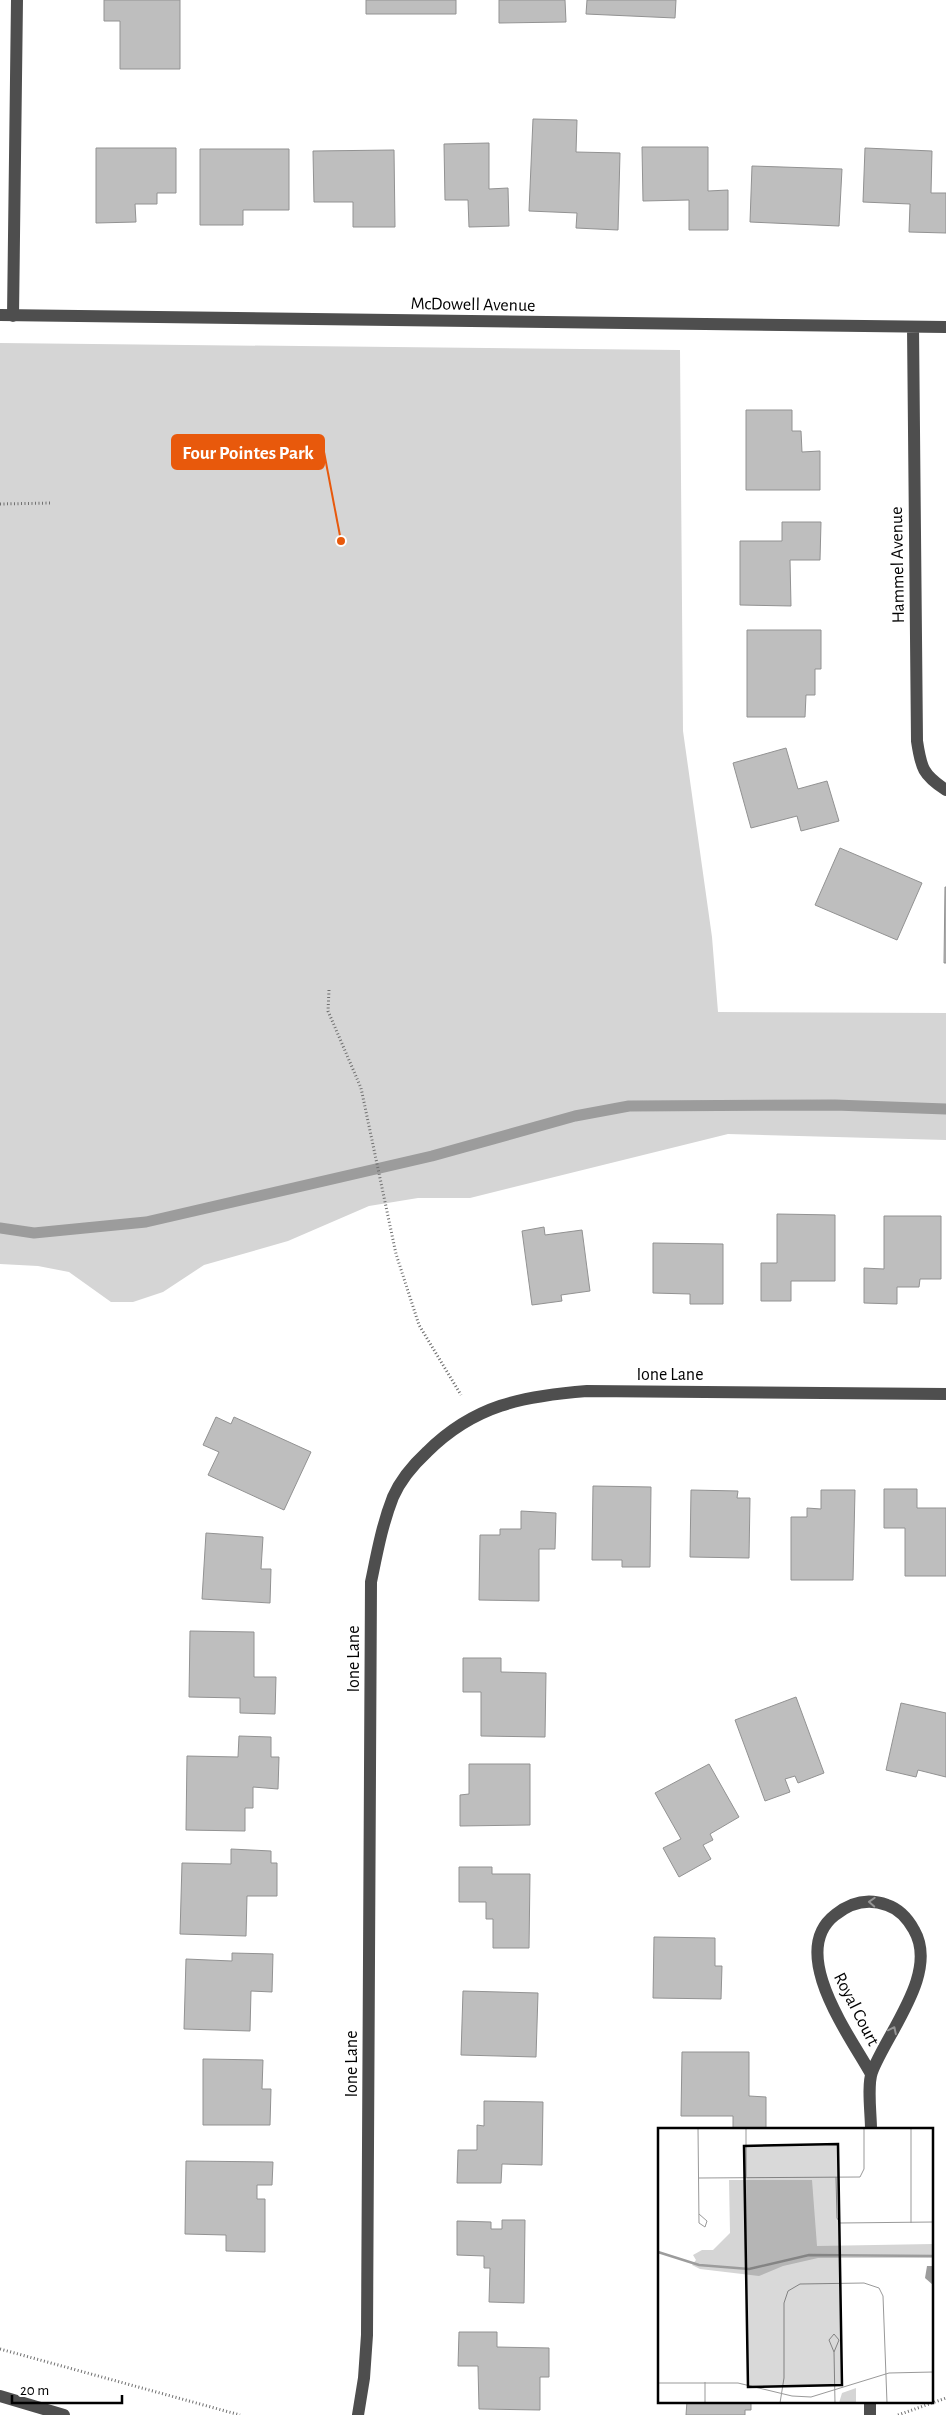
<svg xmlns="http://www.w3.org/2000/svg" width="946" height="2415" font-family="'Alegreya Sans',sans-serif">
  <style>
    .green { fill: #d5d5d5 }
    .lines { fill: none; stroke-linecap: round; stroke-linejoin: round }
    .stream { stroke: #9c9c9c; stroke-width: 11 }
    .building { fill: #bebebe; stroke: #929292 }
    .path { stroke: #707070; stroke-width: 3; stroke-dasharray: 1 2.5; stroke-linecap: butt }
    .minor { stroke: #4e4e4e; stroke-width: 12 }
    .oneway { stroke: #959595 }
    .labels { text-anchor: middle; stroke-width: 4.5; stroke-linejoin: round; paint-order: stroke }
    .street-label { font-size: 18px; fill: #000; stroke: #fff }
    .inset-river { fill: none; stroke: #9c9c9c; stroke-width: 2.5 }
    .inset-road { fill: none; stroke: #999; stroke-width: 1 }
    .view { fill: #000; fill-opacity: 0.15; stroke: #000; stroke-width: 2.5 }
    .inset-edge { fill: none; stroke: #000; stroke-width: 2.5 }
    .leader { fill: none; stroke: #e8590c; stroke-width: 2 }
    .callout-dot { fill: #e8590c; stroke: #fff; stroke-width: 2 }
    .callout { fill: #e8590c; stroke: #e8590c; stroke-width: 2 }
    .callout-label { font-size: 19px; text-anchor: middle; font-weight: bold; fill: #fff }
  </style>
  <rect width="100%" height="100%" fill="#fff"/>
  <path class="green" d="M0,343L680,350L683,731L712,937L718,1012L946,1013V1140L728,1134L470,1198H418L369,1206L288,1241L204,1265L163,1292L133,1302H111L69,1272L38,1266L0,1264Z"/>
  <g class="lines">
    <path class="stream" d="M0,1228L34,1233L146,1222L432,1156L575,1116L629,1106L835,1105L946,1109"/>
  </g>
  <path class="building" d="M104,0H180V69H120V21H104Z
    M366,0H456V14H366Z
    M499,0H565L566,22L499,23Z
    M587,0H676L675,18L586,14Z
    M533,119L577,120L576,152L620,153L618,230L576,228L577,213L529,211Z
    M489,143V189L508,188L509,226L469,227L468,200H445L444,144Z
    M642,147H708V191L728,190V230H689V200L643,201Z
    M96,148H176V193H157V204H135L136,222L96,223Z
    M865,148L932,151L931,193H946V233L909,232L910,204L863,202Z
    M200,149H289V210H243V225H200Z
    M394,150L395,227H353V202H314L313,151Z
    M752,166L842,169L839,226L750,222Z
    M746,410H792V431H801L802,452L820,451V490H746Z
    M782,522H821L820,560H790L791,606L740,605V541H782Z
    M747,630H821V669H815V695H806L805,717H747Z
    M786,748L798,789L827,781L839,821L801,831L797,816L751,828L733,763Z
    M840,848L922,883L897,940L815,905Z
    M945,887H946V963H944Z
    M777,1214L835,1215V1281H791V1301H761V1263H777Z
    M884,1216H941V1279H920L919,1287H897V1304L864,1303V1268L884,1269Z
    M544,1227L545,1235L582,1230L590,1291L561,1295L562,1301L532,1305L522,1231Z
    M653,1243L723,1244V1304H690V1294L653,1293Z
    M216,1417L231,1424L234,1417L311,1452L284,1510L208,1475L219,1452L203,1445Z
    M593,1486L651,1487L650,1567H622V1560H592Z
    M884,1489H917V1508H946V1576H905V1528H884Z
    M691,1490L738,1491L737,1498H750L749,1558L690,1557Z
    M821,1490H855L853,1580H791V1517H807V1508L821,1509Z
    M521,1511L556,1513L555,1549H539V1601L479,1600L480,1535H500V1529H521Z
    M206,1533L263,1537L261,1569H271L270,1603L202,1599Z
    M190,1631L254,1632V1677H276L275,1714L240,1713V1698L189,1697Z
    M463,1658H501V1672L546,1673L545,1737L481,1736V1692H463Z
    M796,1697L824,1773L798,1783L795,1776L785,1779L790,1792L765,1801L735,1720Z
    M901,1703L946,1713V1777L918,1770L916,1777L886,1770Z
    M239,1736L271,1737V1757H279L278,1789L253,1787V1808H245V1831L186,1830L187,1756L238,1757Z
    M469,1764H530V1825L460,1826V1795L469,1794Z
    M709,1764L739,1817L710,1834L713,1840L703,1845L711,1859L679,1877L663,1848L681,1839L655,1793Z
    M231,1849L271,1851V1863H277V1896H247L246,1936L180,1934L182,1863L231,1864Z
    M459,1867H492V1874H530L529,1948H493V1919H486V1902H459Z
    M654,1937L715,1938V1966H722L721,1999L653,1998Z
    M232,1953L273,1954L272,1992L251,1991L250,2031L184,2029L186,1959L232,1961Z
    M463,1991L538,1993L536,2057L461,2055Z
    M682,2052H749V2096L766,2097V2129H733V2116H681Z
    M203,2059L263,2060L262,2089H271L270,2125H203Z
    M484,2101L543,2102L542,2165L502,2164L501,2183H457L458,2150H477V2125L484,2126Z
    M186,2161L273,2162L272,2185H257V2199H265V2252L226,2251V2235L185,2234Z
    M502,2220H525L524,2303L489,2302L490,2268H484V2256L457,2255V2221L491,2222V2229H502Z
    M459,2332H497V2347L549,2348V2377H540V2410L479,2409L478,2366H458Z
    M687,2401H751V2410H745V2415H686Z"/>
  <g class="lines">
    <path class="path" d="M0,504L52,503
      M329,990L328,1011L361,1088L396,1254L419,1325L461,1395
      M0,2349L240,2415
      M898,2415L946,2398"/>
    <path class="minor" d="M0,315L946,327
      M13,316L17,0
      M913,327L917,741C921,768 923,775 946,790
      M871,2129C871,2114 867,2085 872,2072C888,2031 939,1973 914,1930C908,1919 899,1909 887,1905C868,1898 851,1902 835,1915C787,1952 850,2036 871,2074
      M0,2396L64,2415
      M358,2415L364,2378L367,2335L371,1582C377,1553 382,1525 393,1497C400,1481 414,1464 427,1452C474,1405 523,1396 587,1391L946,1394
      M870,2415V2401"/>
  </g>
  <defs><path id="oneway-chevron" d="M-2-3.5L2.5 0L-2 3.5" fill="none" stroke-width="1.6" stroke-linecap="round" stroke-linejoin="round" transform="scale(1.25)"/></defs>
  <g class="oneway">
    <use href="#oneway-chevron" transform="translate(872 1902) rotate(-177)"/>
    <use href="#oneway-chevron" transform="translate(893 2030) rotate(-64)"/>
  </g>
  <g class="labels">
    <g class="street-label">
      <text transform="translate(473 304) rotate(1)" y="6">McDowell Avenue</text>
      <text transform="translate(897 565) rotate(-91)" y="6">Hammel Avenue</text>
      <text x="670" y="1380">Ione Lane</text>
      <text transform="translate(353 1659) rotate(-90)" y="6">Ione Lane</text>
      <text transform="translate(857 2009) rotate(63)" y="6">Royal Court</text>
      <text transform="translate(351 2064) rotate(-90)" y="6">Ione Lane</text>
    </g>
  </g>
  <g transform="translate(658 2128)">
    <rect width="275" height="275" fill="#fff"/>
    <path d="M71,52H154L159,118L275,116V130H160L125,138L101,148L42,141L34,137L38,132L35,127L44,122H55L72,105ZM198,260V275H181L184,265Z" fill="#d5d5d5"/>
    <path d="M269,138H275V157L267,150Z" fill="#9c9c9c"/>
    <path class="inset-river" d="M0,124L41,137L91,141L151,127L275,128"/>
    <path class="inset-road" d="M40,0L41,95L47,99L49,93L41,86M122,0H159M253,0V95M88,49V0M178,49L179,90L182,95L275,94M41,50L202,49L206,41V0M176,224L171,212L176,206L181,212L176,224L177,275M47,254V275M0,255H80L134,268L153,269L231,245L275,244M122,275L126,250V175L130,163L142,156L206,155L221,160L225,168L229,275"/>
    <path class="view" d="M180,16L184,257L90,259L86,18Z"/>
    <rect width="275" height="275" class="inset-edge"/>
  </g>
  <path class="leader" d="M341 541L324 452"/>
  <circle class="callout-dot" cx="341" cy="541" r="5"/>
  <rect class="callout" x="172" y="435" width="152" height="34" rx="5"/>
  <g class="callout-label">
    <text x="248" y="459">Four Pointes Park</text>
  </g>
  <path d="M12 2395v8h110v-8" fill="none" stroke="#000000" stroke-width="2.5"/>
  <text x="20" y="2395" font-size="15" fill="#000000" stroke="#ffffff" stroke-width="4" paint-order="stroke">20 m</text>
</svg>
